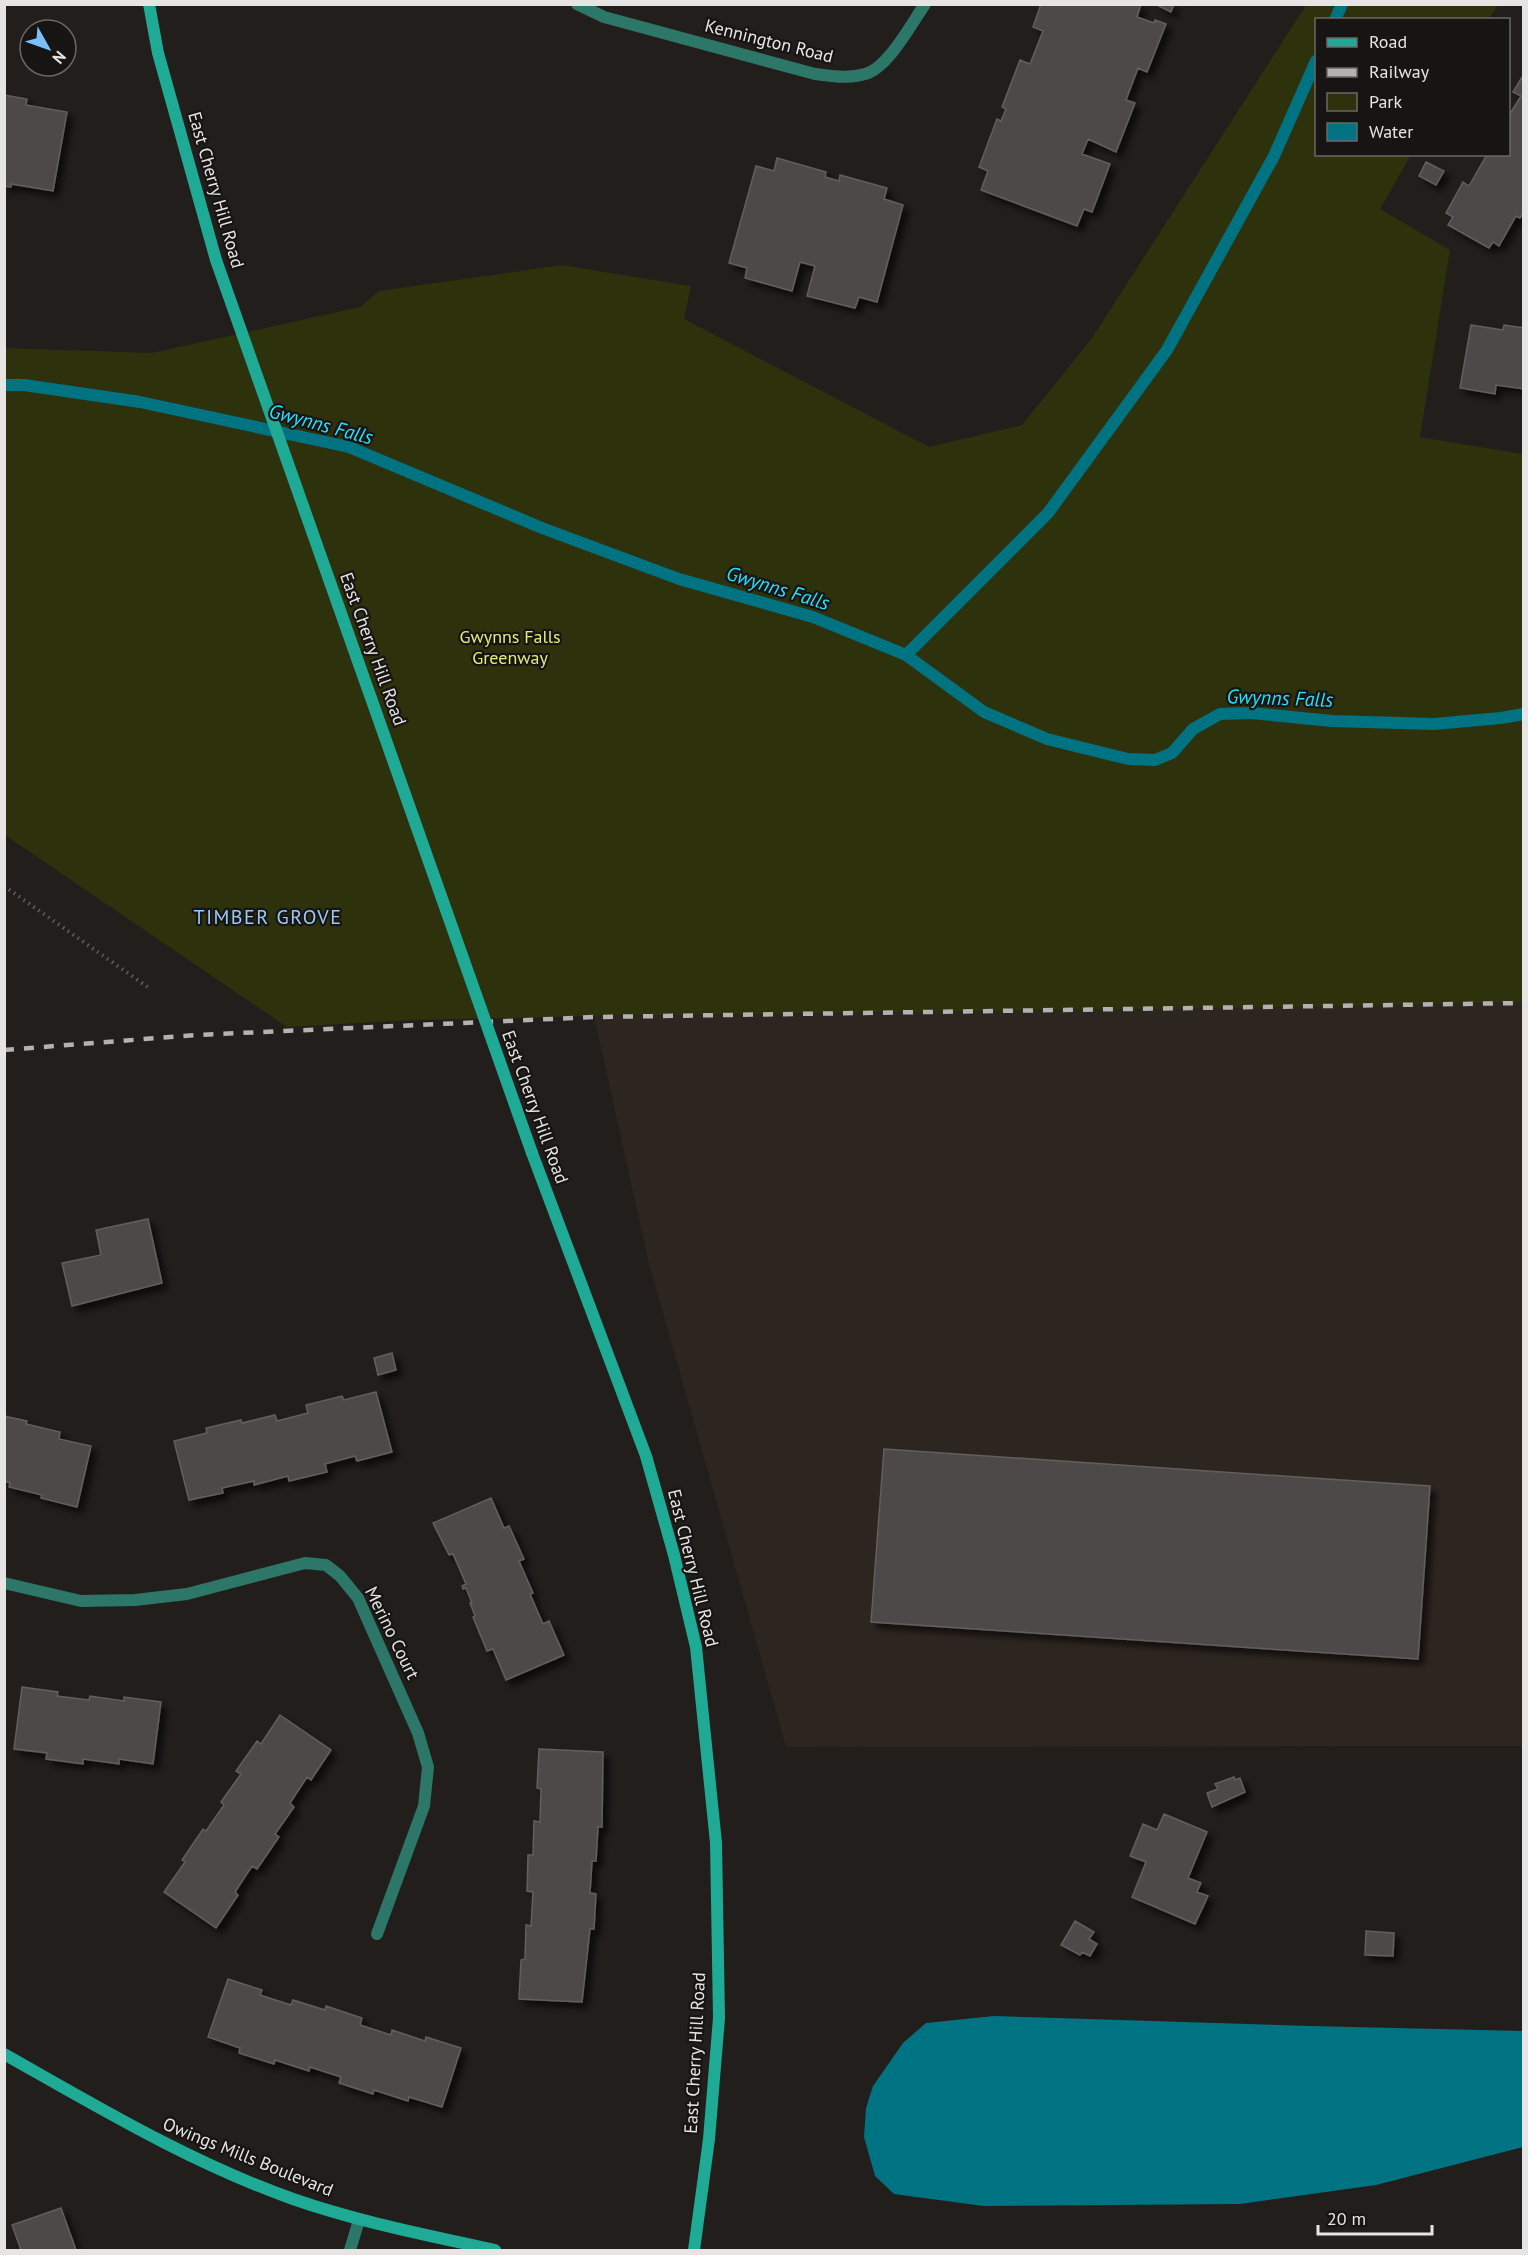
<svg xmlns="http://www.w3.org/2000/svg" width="1528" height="2255" font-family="'PT Sans',sans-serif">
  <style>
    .built { fill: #2d2520 }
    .green { fill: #2d310c }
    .water { fill: #007383 }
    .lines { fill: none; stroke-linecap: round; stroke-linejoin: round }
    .stream { stroke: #007383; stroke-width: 12 }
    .building { fill: #4e4a48; stroke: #625e5c; stroke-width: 1.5; filter: url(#shadow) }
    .path { stroke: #605d5c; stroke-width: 4; stroke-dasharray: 1.5 4.5; stroke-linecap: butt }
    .street { stroke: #2d7769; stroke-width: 12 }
    .secondary { stroke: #1eaa94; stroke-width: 12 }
    .rail { stroke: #b4b2b1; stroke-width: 4.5; stroke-dasharray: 10 10; stroke-linecap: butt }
    .secondary-bridge { stroke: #1eaa94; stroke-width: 12 }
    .labels { text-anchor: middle; stroke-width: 4.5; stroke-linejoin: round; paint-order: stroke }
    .street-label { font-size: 18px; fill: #e7e5e4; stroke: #171513 }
    .park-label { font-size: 18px; fill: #e1ed79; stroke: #171513 }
    .water-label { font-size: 20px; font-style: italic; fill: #24e2fe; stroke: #171513 }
    .neighbourhood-label { font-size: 20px; letter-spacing: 1.5px; fill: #99caf6; stroke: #171513 }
  </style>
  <defs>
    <filter id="shadow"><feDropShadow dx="5.5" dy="5.5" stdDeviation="3" flood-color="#0009"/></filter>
  </defs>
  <rect width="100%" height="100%" fill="#211e1c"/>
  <path class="built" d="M1523,1002V1746L786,1747L648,1260L594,1016L1328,1007Z"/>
  <path class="green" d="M1306,5H1498L1489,19L1316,20V154L1411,155L1380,209L1450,250L1420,437L1523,454V1002L1328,1007L594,1016L415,1020L287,1027L5,835V348L152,353L360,307L379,291L562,265L691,286L684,319L929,447L1022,425L1092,338Z"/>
  <path class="water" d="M994,2016L1311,2026L1523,2031V2147L1376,2185L1240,2204L984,2206L894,2194L875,2176L864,2137L866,2108L873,2086L903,2043L926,2023Z"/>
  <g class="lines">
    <path class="stream" d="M1335,20L1342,4
      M4,385H24L140,402L349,447L542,528L679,579L813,617L906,655L984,712L1047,739L1128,759L1155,760L1172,753L1193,729L1220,714L1251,713L1332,721L1434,724L1501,718L1524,714
      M906,655L1048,513L1167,350L1274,156L1316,61"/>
  </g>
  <path class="building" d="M1041,4H1141L1137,17L1154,23L1155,20L1166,24L1147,72L1138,68L1126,100L1135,103L1116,152L1088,139L1082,154L1110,164L1092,212L1084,209L1077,226L981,190L988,171L979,167L997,119L1001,121L1006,109L1002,107L1020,60L1030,64L1043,31L1033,27Z
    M1155,4H1174L1171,12Z
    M1524,74V212L1520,218L1516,216L1499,246L1493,242L1489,248L1448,225L1453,217L1446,213L1463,182L1469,186L1486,156L1483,154H1508V117L1521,96L1513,92Z
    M4,95L27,99L26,105L67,112L53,191L11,184V187L4,186Z
    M777,158L826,172L825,177L839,181L840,175L887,188L884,199L903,205L877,302L859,297L855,308L807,296L815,266L800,262L792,291L745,278L747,268L729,263L756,166L774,171Z
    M1426,162L1444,171L1436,185L1419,176Z
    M1471,325L1503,330L1504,325L1524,328V389L1496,385L1495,394L1460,388Z
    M148,1219L162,1283L72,1306L62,1263L101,1255L96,1230Z
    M392,1353L396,1370L378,1375L374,1358Z
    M376,1392L392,1452L357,1461L355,1456L325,1464L327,1472L289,1481L288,1476L254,1485V1481L222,1488L223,1493L189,1500L174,1441L207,1433L206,1428L241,1420L242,1423L275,1415L277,1421L308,1413L306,1405L342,1396L344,1400Z
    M4,1416L27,1421L26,1424L60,1432L59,1439L91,1446L77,1507L41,1498L42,1495L9,1487L10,1483L4,1481Z
    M884,1449L1430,1486L1418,1659L871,1622Z
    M491,1498L504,1528L509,1526L524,1559L519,1561L533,1593L530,1594L543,1624L549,1621L564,1655L506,1680L493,1649L487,1651L473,1617L475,1616L470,1603H472L466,1588L463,1589L462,1586L466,1584L453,1554L449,1555L433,1523Z
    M22,1687L58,1692L57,1696L89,1700L90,1696L124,1701V1697L161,1702L153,1764L119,1759V1764L83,1759V1764L46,1759L47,1753L14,1749Z
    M280,1715L331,1750L311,1780L307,1777L290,1803L294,1807L275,1834L279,1837L257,1869L252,1866L235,1892L238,1895L216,1928L164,1892L185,1862L182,1860L203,1829L206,1831L224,1805L221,1802L241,1774L236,1771L257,1741L261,1744Z
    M539,1749L603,1752L602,1827H598L596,1861H592L590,1893L596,1894L594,1929H590L582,2002L519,1999L521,1960L525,1959L526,1925L531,1926L533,1892L527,1891L528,1855H533L534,1821L540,1822L541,1789L537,1788Z
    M1234,1777L1235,1780L1240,1778L1245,1792L1212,1807L1207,1793L1218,1789L1215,1784Z
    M1164,1814L1207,1832L1188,1878L1201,1883L1197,1892L1208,1896L1195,1924L1132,1897L1146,1862L1130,1856L1143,1824L1157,1830Z
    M1075,1921L1094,1932L1089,1939L1097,1944L1090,1956L1082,1952L1080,1955L1061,1945Z
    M1366,1931L1394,1933L1393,1956L1365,1955Z
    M228,1979L262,1990L260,1995L291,2005L293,2000L325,2010L326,2006L362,2018L360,2025L391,2035L392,2030L425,2041L426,2037L461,2048L442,2107L409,2097L408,2101L374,2090L373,2094L339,2083L341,2077L310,2067L309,2071L275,2060L274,2064L239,2053L240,2048L208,2037Z
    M61,2208L76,2250H21L12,2225Z"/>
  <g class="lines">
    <path class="path" d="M4,886L149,988"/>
    <path class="street" d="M577,4L604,17L815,74C832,76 849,79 865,74C888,68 912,23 925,4
      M4,1583L81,1601L135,1600L187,1594L305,1563L326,1565L340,1576L358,1598L418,1733L428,1767L424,1806L377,1934
      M350,2250L359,2220"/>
    <path class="secondary" d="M149,4L158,53L216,260
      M532,1153L646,1456L674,1555L696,1647L716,1843L719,2018L709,2139L694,2250
      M4,2054C98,2107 191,2163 293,2199C359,2222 427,2235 495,2250"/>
    <path class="rail" d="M4,1050L196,1035L595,1017L1524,1003"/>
    <path class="secondary-bridge" d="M216,260L532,1153"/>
  </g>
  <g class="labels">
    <g class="street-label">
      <text transform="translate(769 41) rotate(14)" y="6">Kennington Road</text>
      <text transform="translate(216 190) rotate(74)" y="6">East Cherry Hill Road</text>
      <text transform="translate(373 649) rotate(70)" y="6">East Cherry Hill Road</text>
      <text transform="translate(535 1107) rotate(70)" y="6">East Cherry Hill Road</text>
      <text transform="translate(693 1568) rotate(76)" y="6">East Cherry Hill Road</text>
      <text transform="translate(392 1633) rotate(64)" y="6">Merino Court</text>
      <text transform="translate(695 2053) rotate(-87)" y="6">East Cherry Hill Road</text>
      <text transform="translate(248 2157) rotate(22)" y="6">Owings Mills Boulevard</text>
    </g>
    <g class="park-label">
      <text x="510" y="643">Gwynns Falls<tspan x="510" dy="21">Greenway</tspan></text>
    </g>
    <g class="water-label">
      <text transform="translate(321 424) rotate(15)" y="7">Gwynns Falls</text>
      <text transform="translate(778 588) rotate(17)" y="7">Gwynns Falls</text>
      <text transform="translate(1280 698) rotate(2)" y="7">Gwynns Falls</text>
    </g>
    <g class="neighbourhood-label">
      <text x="268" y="924">TIMBER GROVE</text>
    </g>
  </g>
  <rect width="1528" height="2255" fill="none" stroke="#e7e5e4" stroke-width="12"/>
  <rect x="1315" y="18" width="195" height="138" fill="#171513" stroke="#6a6867" stroke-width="1.5"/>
  <rect x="1327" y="38" width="30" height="9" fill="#1eaa94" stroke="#6a6867" stroke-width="1.5"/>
  <text x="1369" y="48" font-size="18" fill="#e7e5e4">Road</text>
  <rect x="1327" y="68" width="30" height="9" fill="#b4b2b1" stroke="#6a6867" stroke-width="1.5"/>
  <text x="1369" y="78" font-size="18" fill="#e7e5e4">Railway</text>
  <rect x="1327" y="93" width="30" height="18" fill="#2d310c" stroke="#6a6867" stroke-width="1.5"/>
  <text x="1369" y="108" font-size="18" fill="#e7e5e4">Park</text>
  <rect x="1327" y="123" width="30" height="18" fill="#007383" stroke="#6a6867" stroke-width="1.5"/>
  <text x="1369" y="138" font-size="18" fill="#e7e5e4">Water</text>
  <g transform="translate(48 48) rotate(130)"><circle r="28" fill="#171513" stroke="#6a6867" stroke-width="1.5"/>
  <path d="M0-4.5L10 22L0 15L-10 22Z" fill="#7bbef8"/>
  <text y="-9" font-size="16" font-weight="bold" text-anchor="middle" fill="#e7e5e4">N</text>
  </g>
  <path d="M1318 2225v9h114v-9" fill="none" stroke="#e7e5e4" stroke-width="3"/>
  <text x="1327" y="2225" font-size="18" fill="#e7e5e4" stroke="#171513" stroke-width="4.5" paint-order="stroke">20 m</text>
</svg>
